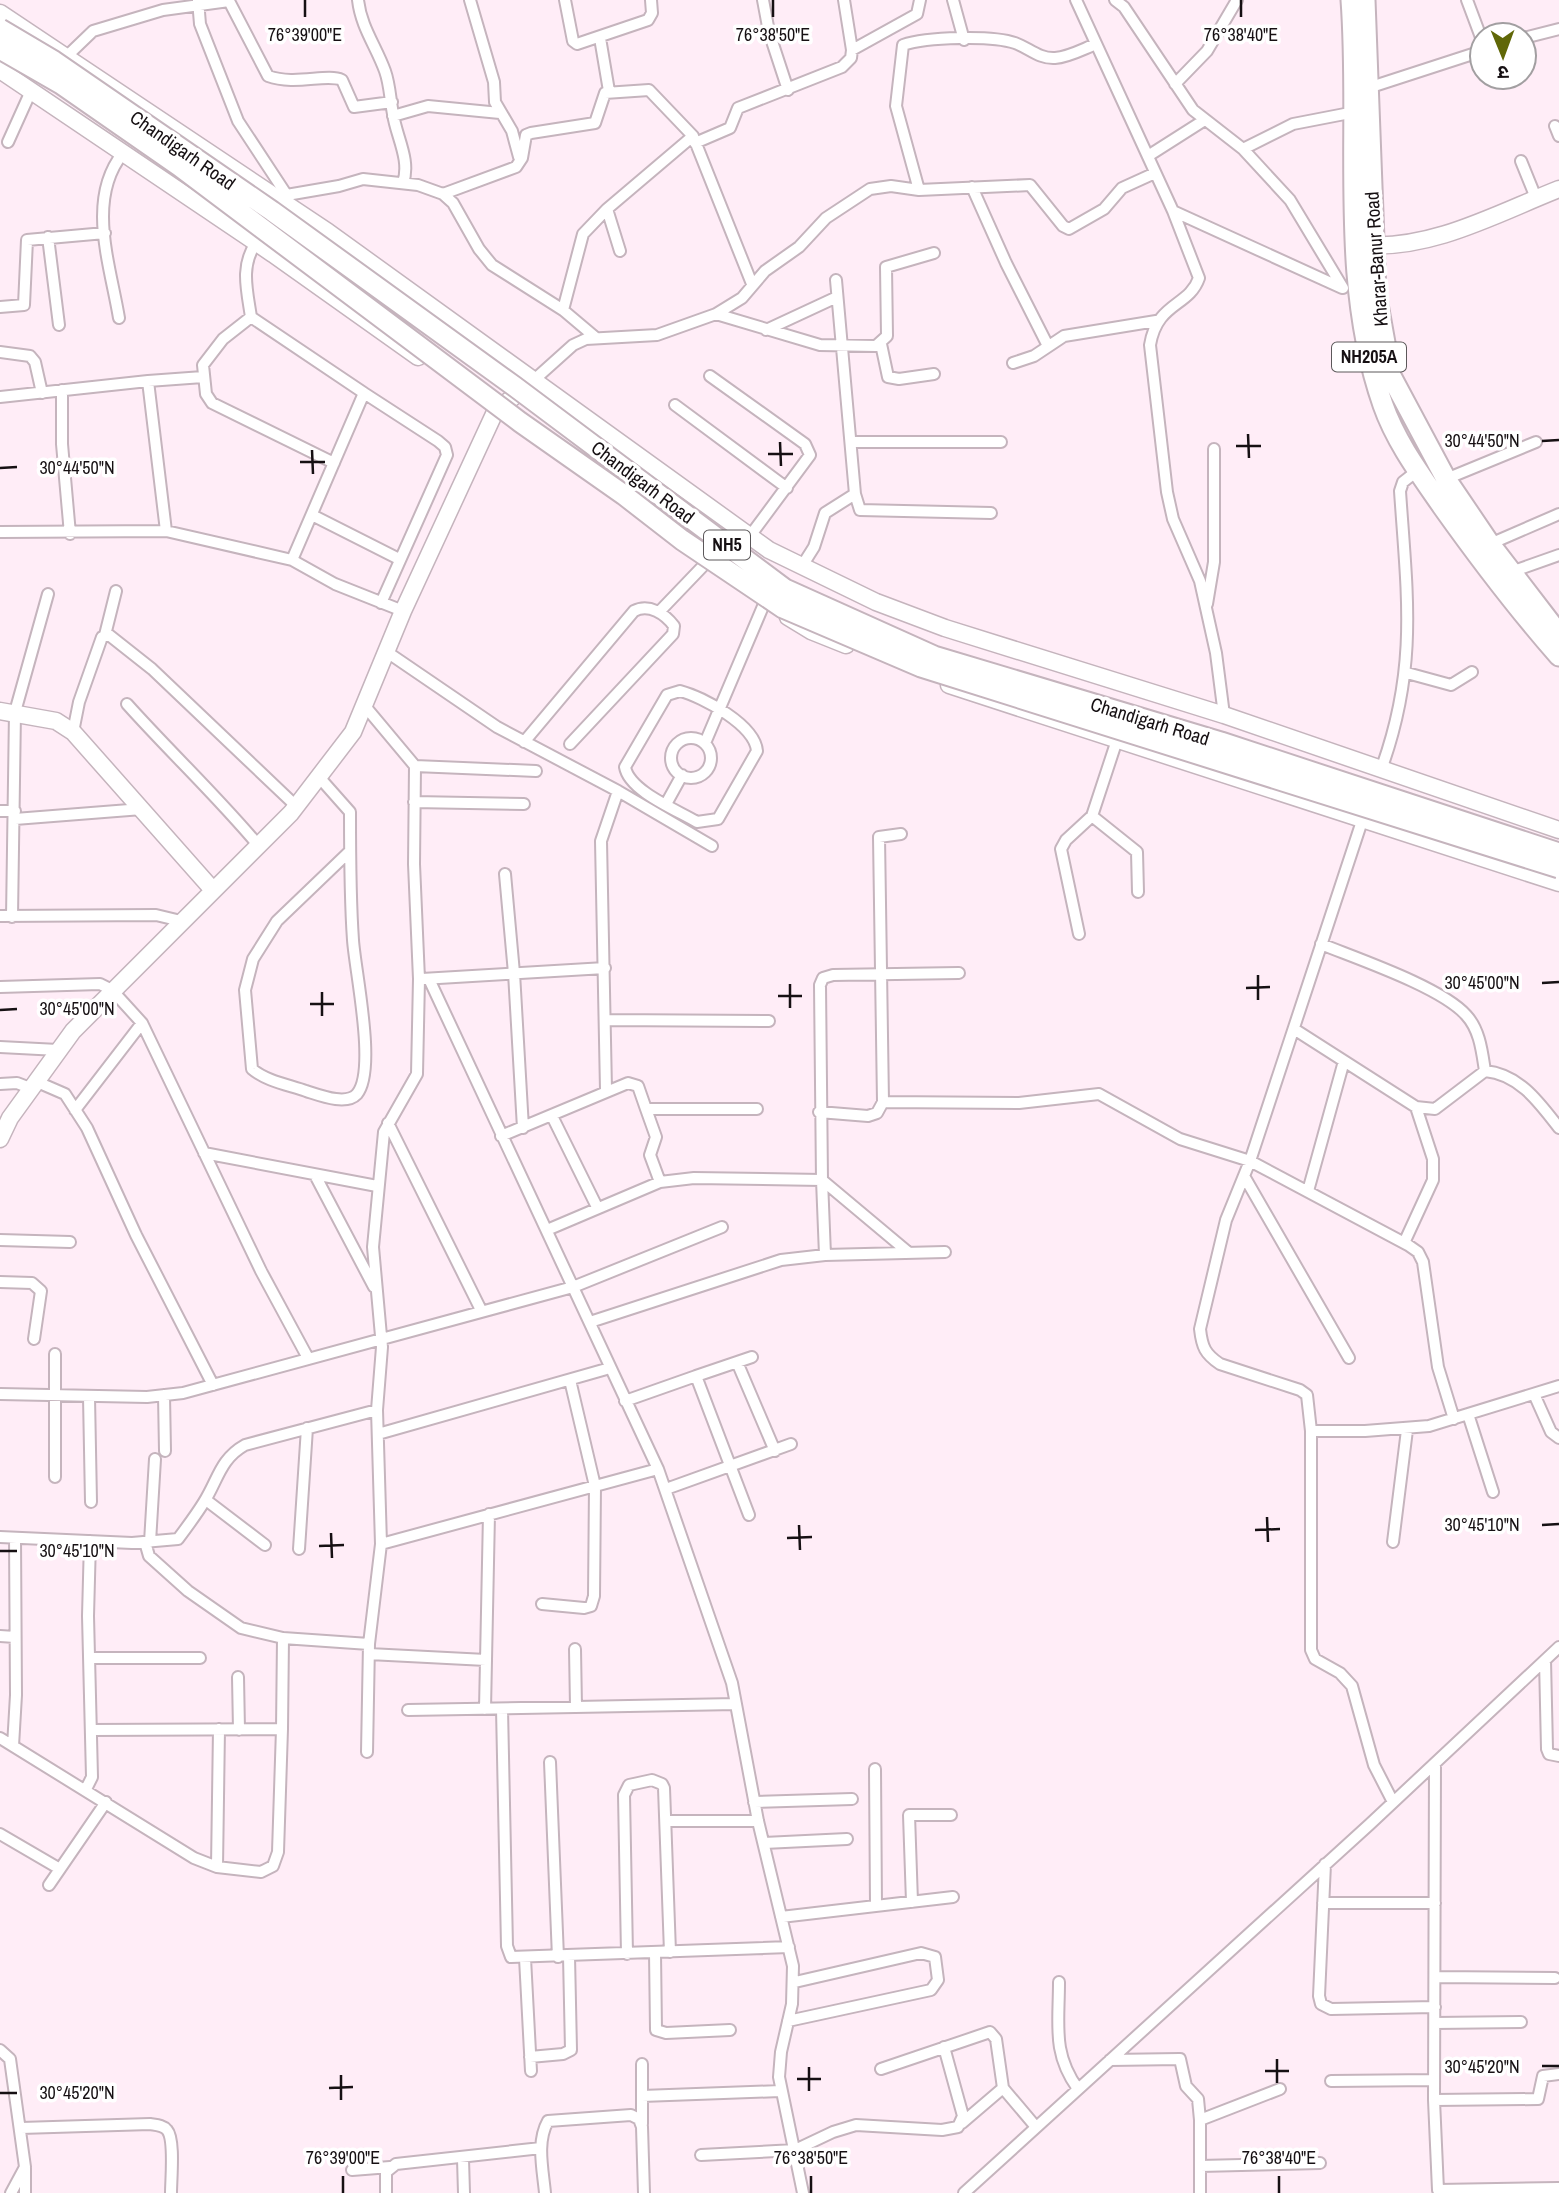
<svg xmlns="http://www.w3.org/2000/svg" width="1559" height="2193" font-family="'Archivo Narrow','Noto Sans Devanagari',sans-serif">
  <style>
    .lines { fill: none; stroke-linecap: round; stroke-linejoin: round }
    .street-casing { stroke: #c5b4bd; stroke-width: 14 }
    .secondary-casing { stroke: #c5b4bd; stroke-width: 19 }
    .highway-casing { stroke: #c5b4bd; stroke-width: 23 }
    .street { stroke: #fff; stroke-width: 10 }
    .secondary { stroke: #fff; stroke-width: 16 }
    .highway { stroke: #fff; stroke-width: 19 }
    .highway-bridge-casing { stroke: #c5b4bd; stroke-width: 23; stroke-linecap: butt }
    .highway-bridge { stroke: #fff; stroke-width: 19 }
    .ticks { fill: none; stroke: #161013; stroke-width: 2.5 }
    .labels { text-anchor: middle; stroke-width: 7; stroke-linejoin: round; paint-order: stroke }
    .shield { fill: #fff; stroke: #5c585a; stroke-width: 2 }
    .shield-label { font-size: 18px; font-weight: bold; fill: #161013 }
    .street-label { font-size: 19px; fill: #161013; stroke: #fff }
    .ticks-label { font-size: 18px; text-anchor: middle; fill: #161013; stroke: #fff; stroke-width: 7; stroke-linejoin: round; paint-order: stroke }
  </style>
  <rect width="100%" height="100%" fill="#ffedf7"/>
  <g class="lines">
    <defs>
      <path id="street" d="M198,0L200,24L238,121L286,194
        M358,0C361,27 376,46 385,71C390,85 390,99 393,114C396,136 411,160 403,183
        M470,0L494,82L495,102L512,131L519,157
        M565,0L573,41L577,44L648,20L652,13L651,0
        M763,0L769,32L788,90
        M844,0L852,50
        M953,0L964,40
        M1076,0L1173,211L1199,278C1189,307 1157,302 1150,345L1167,492L1173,519L1200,581L1216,653L1224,715
        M1115,0L1124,7L1193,110L1243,149L1290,200L1343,288
        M1467,0L1482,40
        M600,38L609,91
        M1524,38L1559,29
        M67,56L93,31L163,10L229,1L268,76C295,86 327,73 342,80L354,107L392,102
        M1175,84L1207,51L1237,0
        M1368,88L1482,51
        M393,116L428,106L500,113
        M1555,126L1559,136
        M8,142L31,91
        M695,143L730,128L738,108L842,67L851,58L852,50L917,14L920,0
        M1243,149L1293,124L1355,112
        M1148,156L1203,121
        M1521,161L1536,198
        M972,187L1006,263L1047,344
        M919,190L896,106L903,45C926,37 993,35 1015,43C1029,48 1039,59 1055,58C1069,57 1083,49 1096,44
        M443,194L516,167L522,158L526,135L531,133L595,123L605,93L649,90L693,136L752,284
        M275,197L339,186L363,179L418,185L443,194L453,203L479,249L492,265L563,310L595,337
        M607,209L693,136
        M1173,211L1342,288
        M48,237L59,325
        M256,243C240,266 247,290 251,317L364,393
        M836,280L855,494L860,510L991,513
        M0,307L24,305L27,240L105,233
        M563,310L583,234L607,209L620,251
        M716,314L820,345L876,346L887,336L886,267L934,253
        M251,317L223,339L203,365L206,394L212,403L334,463
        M119,318C110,264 86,199 123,153
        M766,330L837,297
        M881,344L888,377L899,379L934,374
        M0,352L30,356L35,362L42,393
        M1013,363L1034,356L1064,336L1156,321
        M710,376L805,444L810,455L750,536
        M203,377L148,381L166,531L292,560L335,584L403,611
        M534,380L573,345L586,339L657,335L716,314L742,298L765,271L799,247L826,218L870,189L891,186L919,190L1030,185L1063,226L1069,229L1104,209L1122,188L1155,173
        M62,390V444L70,534
        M0,397L148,381
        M675,405L787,488
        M852,442H1001
        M1446,479L1536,442
        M312,515L399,559
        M0,532L166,531
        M1490,544L1559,514
        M292,560L364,393L438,441L445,447L447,455L381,603
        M802,566L814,547L825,513L855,494
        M1511,572L1559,555
        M1207,604L1214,562V449
        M659,612L705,564
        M105,635L116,591
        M387,652L497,727L618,791L601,841L606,1090
        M1407,673L1451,685L1472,672
        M680,691C703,697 755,725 757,751L718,819L697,822C677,810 629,791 625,767L667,695Z
        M127,704C170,752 217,796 258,845
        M364,705L415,766L414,864L419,979L417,1074L384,1132L373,1247L382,1347L377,1410L381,1544L369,1644L367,1752
        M73,732L79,702L102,637L109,635L152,669L296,806
        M671 758a20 20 0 1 1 40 0a20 20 0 1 1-40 0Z
        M1117,740L1092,816L1137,852L1138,892
        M524,742L634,611C649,603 665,614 674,626L673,634L570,744
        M705,743L764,604
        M415,766L536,771
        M1382,767C1418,666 1407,595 1400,491L1403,482L1417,471
        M319,777L350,812C350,854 350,898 353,940C355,971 377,1070 357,1094C346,1106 319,1095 306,1091C289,1085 266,1081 252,1069L245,990L253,959L277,921L350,851
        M618,791L712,846
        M414,802L524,804
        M666,804L682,775
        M0,811H15
        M1363,818L1250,1161L1226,1220L1200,1329C1202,1347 1205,1354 1220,1364L1300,1390L1307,1395L1311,1431V1650L1315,1659L1340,1673L1352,1686L1374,1765L1393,1802
        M15,819L142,809
        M505,874L514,973L523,1128
        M0,916L156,915L181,921
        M12,917L15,712L48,594
        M1079,934L1061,849L1066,840L1092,816
        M1321,944C1358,959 1441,987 1466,1015C1480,1030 1482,1052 1485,1071
        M422,979L605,968
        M429,979L658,1469L732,1683L758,1821L793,1966L792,2004L781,2052L779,2077L803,2193
        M0,987L100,984L112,990L142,1023L261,1271L308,1358
        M605,1020L769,1021
        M1294,1029L1416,1107L1435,1109L1485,1071C1519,1074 1539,1102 1559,1128
        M0,1047L58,1050
        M35,1081L65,1094L87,1128L136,1235L213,1385
        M0,1084L17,1083L30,1088
        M883,1102L1019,1103L1099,1094L1180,1139L1250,1161L1408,1245L1418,1252L1423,1262L1438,1367L1454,1419
        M646,1109L656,1137L650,1155L660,1182
        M75,1110L142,1023
        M819,1112L868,1116L877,1113L883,1102L879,837L901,834
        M552,1116L597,1207
        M388,1123L481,1310
        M501,1136L628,1083L638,1086L646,1109H757
        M204,1153L377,1186
        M315,1175L374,1287
        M1244,1176L1349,1358
        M1308,1191L1344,1061
        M547,1230L660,1182L694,1178L822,1180L825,1255
        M0,1240L70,1242
        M1404,1243L1433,1180V1159L1416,1107
        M908,1252L822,1180L820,985L823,978L833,975L959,973
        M0,1282L32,1283L41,1291L34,1339
        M590,1322L781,1260L825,1255L945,1252
        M55,1354V1477
        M737,1362L775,1451
        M696,1376L752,1357
        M0,1394L147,1397L183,1393L573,1287L722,1227
        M1534,1394L1551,1432L1559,1438
        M164,1395L165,1451
        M89,1397L91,1502
        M625,1401L696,1376L749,1515
        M1468,1414L1493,1492
        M1311,1431H1365L1429,1426L1559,1386
        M378,1434L610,1368
        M666,1489L791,1444
        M206,1500L265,1545
        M0,1537L132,1543L178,1539C187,1527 196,1515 204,1502C218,1480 220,1459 245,1445L377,1410
        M145,1542L149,1556L188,1591L241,1628L283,1638L369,1644
        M150,1542L155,1459
        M1393,1542L1407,1430
        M381,1544L658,1469
        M299,1549L307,1428
        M542,1604L584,1608L591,1606L594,1596L595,1486L570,1380
        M0,1636L15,1637
        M575,1649L576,1707
        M369,1654L486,1660
        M89,1658H200
        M1545,1660L1547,1749L1549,1754L1559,1756
        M238,1677L239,1730
        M485,1709L489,1514
        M502,1709L507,1946L511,1957L789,1947
        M408,1710L736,1704
        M91,1730L282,1729L283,1638
        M0,1738L13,1746L16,1695L15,1538
        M13,1746L194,1858L217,1867L219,1729
        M550,1762L558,1957
        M1435,1763L1434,2100L1438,2190L1559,2188
        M875,1769L876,1906
        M86,1789L92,1777L88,1616L90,1541
        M754,1802L852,1799
        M667,1821H758
        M0,1834L60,1869
        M764,1843L847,1839
        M1325,1864L1319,1996L1321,2004L1331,2009L1435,2007
        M217,1867L261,1872L273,1866L278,1852L282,1729
        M49,1885L106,1802
        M912,1902L909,1815H951
        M1323,1903H1435
        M781,1917L953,1897
        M655,1953L656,2030L666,2033L730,2030
        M627,1954L624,1795L629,1785L652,1780L662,1784L664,1788L670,1952
        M525,1958L531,2071
        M1435,1977L1555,1978
        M1059,1982C1059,2025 1052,2053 1078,2089
        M788,2021L931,1990L938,1980L935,1957L921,1953L795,1982
        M1435,2023L1521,2022
        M0,2050L10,2059L25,2167L11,2193
        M530,2057L563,2054L571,2050L569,1956
        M1110,2060L1180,2059L1186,2086L1198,2099L1200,2120L1280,2089
        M881,2069L990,2032L996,2039L1003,2088L1036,2127
        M1331,2081L1434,2080
        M642,2096L780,2091
        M1434,2100L1538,2099L1543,2076L1559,2074
        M962,2123L1003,2088
        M642,2124V2064
        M21,2128L150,2124C156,2125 163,2125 167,2130C175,2139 171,2179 171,2193
        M701,2155L795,2150L833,2132L856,2125L942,2130L958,2127L963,2116L944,2047
        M463,2159L464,2193
        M1200,2166L1320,2163
        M25,2168V2193
        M352,2170L390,2167
        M386,2193V2172L396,2164L541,2148
        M545,2193C543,2170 536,2142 548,2121L631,2115L639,2119L642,2127L644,2193
        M964,2193L1370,1824L1559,1647
        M1200,2193V2120"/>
      <path id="secondary" d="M0,13L328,232L769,550L876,602L945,628L1224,715L1559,830
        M0,70L273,254L418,357
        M1365,245C1432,250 1498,213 1559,189
        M788,617L811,631L846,645
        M949,685L1559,883
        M0,711L56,721L73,732L212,889
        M0,1139L10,1118L73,1031L291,813L353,732L403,611L495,412L529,384"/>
      <path id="highway" d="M1351,0C1361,134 1338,277 1383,405C1396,442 1420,474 1442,506C1479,558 1517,608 1559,656
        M1365,0L1376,293L1391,376L1446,479L1490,544L1559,634"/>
    </defs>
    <use href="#street" class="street-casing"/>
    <use href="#secondary" class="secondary-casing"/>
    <use href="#highway" class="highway-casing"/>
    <use href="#street" class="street"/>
    <use href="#secondary" class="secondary"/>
    <use href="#highway" class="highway"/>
    <defs>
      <path id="highway-bridge" d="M0,29L54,61L272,211L514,386L785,589L934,656L1221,742L1559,853
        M0,49L61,84L179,166L520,422L624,495L682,540L783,608L921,667L1559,868"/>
    </defs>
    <use href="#highway-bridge" class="highway-bridge-casing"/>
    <use href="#highway-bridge" class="highway-bridge"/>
  </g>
  <path class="ticks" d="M305,0V17M773,0V17M1241,0V17M1248,434L1249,458M1542,441L1559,440M780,442L781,466M1236,446H1261M312,450L313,474M768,454H793M300,462H325M0,468L17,467M1258,975V1000M1542,983L1559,982M790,984V1008M1246,988L1270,987M322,992V1016M778,996H802M310,1004H334M0,1010L17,1009M1267,1517L1268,1542M799,1525L800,1550M1542,1525L1559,1524M1255,1530L1280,1529M331,1533L332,1558M787,1538L812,1537M319,1546L344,1545M0,1551H17M1277,2059V2083M1542,2066H1559M809,2067V2091M1265,2071H1289M341,2075V2100M797,2079H821M329,2088L353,2087M0,2093H17M343,2176V2193M811,2176V2193M1279,2176V2193"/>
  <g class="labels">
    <g class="shield">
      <rect x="1332" y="342.5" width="74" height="29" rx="5"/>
      <rect x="704" y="530.5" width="46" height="29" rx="5"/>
    </g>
    <g class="shield-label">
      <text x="1369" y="363">NH205A</text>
      <text x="727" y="551">NH5</text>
    </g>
    <g class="street-label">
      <text transform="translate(183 150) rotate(35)" y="7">Chandigarh Road</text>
      <text transform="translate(1376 259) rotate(-94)" y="7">Kharar-Banur Road</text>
      <text transform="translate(643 482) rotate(37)" y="7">Chandigarh Road</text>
      <text transform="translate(1150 721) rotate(17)" y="7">Chandigarh Road</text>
    </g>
  </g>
  <g class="ticks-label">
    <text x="305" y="41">76°39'00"E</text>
    <text x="773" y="41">76°38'50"E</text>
    <text x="1241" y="41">76°38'40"E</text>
    <text x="1482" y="447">30°44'50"N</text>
    <text x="77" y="474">30°44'50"N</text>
    <text x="1482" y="989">30°45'00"N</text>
    <text x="77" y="1015">30°45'00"N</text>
    <text x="1482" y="1531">30°45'10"N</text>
    <text x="77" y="1557">30°45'10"N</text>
    <text x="1482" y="2073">30°45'20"N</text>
    <text x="77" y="2099">30°45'20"N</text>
    <text x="343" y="2164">76°39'00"E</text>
    <text x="811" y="2164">76°38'50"E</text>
    <text x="1279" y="2164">76°38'40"E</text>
  </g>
  <g transform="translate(1503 56) rotate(179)"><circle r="33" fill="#ffffff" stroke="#a29fa1" stroke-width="2"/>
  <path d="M0-5L12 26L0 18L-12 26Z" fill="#606707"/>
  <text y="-10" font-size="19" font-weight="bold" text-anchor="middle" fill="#161013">उ</text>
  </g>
</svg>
